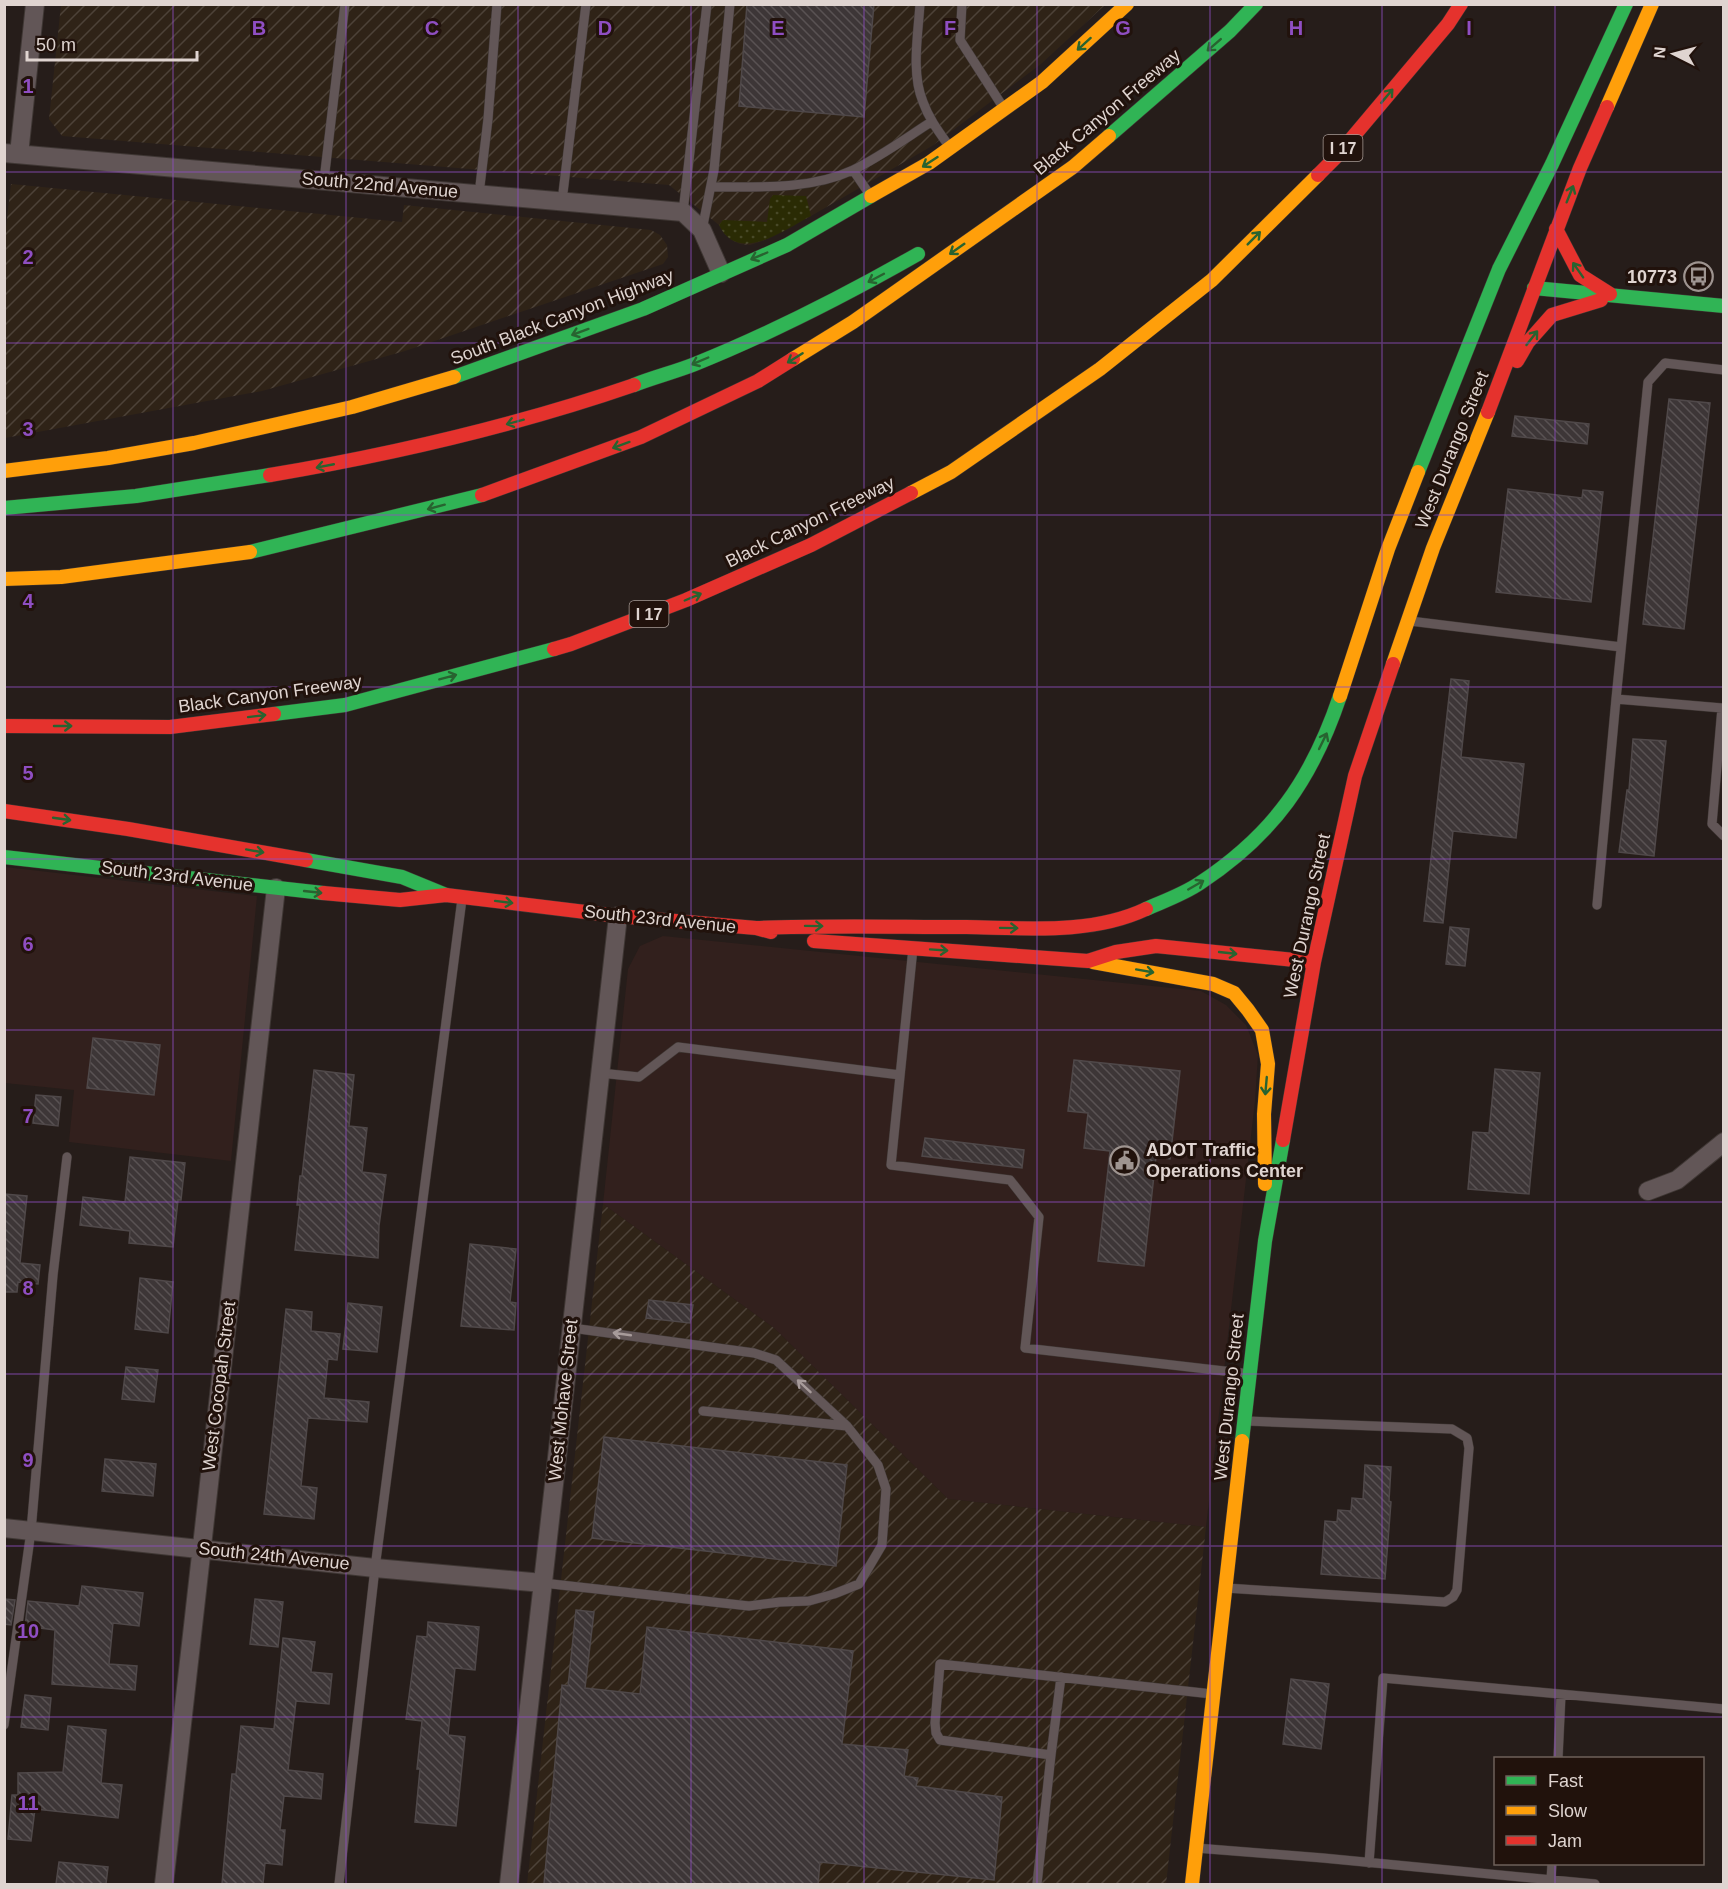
<svg xmlns="http://www.w3.org/2000/svg" width="1728" height="1889" font-family="Helvetica,sans-serif">
  <style>
    .commercial { fill: #32201d }
    .industrial { fill: url(#industrial-furrows) }
    .grass { fill: url(#grass-dots) }
    .building { fill: url(#building-back-hatch); stroke: #4f4849; stroke-width: 1.5 }
    .lines { fill: none; stroke-linecap: round; stroke-linejoin: round }
    .lane-casing { stroke: #3f3734; stroke-width: 10 }
    .street-casing { stroke: #3f3734; stroke-width: 20 }
    .fast-casing { stroke: #3f3734; stroke-width: 15 }
    .slow-casing { stroke: #3f3734; stroke-width: 15 }
    .jam-casing { stroke: #3f3734; stroke-width: 15 }
    .lane { stroke: #625657; stroke-width: 9 }
    .street { stroke: #625657; stroke-width: 18 }
    .fast { stroke: #30b455; stroke-width: 14 }
    .slow { stroke: #ff9f0a; stroke-width: 14 }
    .jam { stroke: #e5322d; stroke-width: 14 }
    .oneway { stroke: #286330 }
    .oneway2 { stroke: #a79b9a }
    .grid { fill: none; stroke: #8f4ec2; stroke-width: 1.5; stroke-opacity: 0.55 }
    .labels { text-anchor: middle; stroke-width: 6; stroke-linejoin: round; paint-order: stroke }
    .shield { fill: #21120c; stroke: #a69a95; stroke-width: 1.5 }
    .shield-label { font-size: 16px; font-weight: bold; fill: #dfd4d0 }
    .street-label { font-size: 18px; fill: #dfd4d0; stroke: #21120c }
    .poi-label { font-size: 18px; font-weight: bold; fill: #dfd4d0; stroke: #21120c; text-anchor: end }
    .grid-label { font-size: 20px; text-anchor: middle; font-weight: bold; fill: #8f4ec2; stroke: #21120c; stroke-width: 6; stroke-linejoin: round; paint-order: stroke }
  </style>
  <defs>
    <pattern id="industrial-furrows" width="10" height="10" patternUnits="userSpaceOnUse" patternTransform="scale(1.5)"><rect width="10" height="10" fill="#2f2317"/><path d="M-1 1l2-2M0 10L10 0M9 11l2-2" fill="none" stroke="#4d4238"/></pattern>
    <pattern id="grass-dots" width="8" height="8" patternUnits="userSpaceOnUse" patternTransform="scale(1.5)"><rect width="8" height="8" fill="#2a2b04"/><path d="M2 2h.1M6 6h.1" fill="none" stroke="#484928" stroke-width="1.8" stroke-linecap="round"/></pattern>
    <pattern id="building-back-hatch" width="6" height="6" patternUnits="userSpaceOnUse" patternTransform="scale(1.5)"><rect width="6" height="6" fill="#3d3637"/><path d="M-1 5l2 2M0 0l6 6M5-1l2 2" fill="none" stroke="#595253"/></pattern>
  </defs>
  <rect width="100%" height="100%" fill="#261d1a"/>
  <path class="commercial" d="M5,867L257,896L231,1161L69,1142L74,1090L5,1083Z
    M663,936L1201,991L1226,1005L1246,1025L1258,1055L1255,1101L1206,1527L948,1499L774,1328L603,1204L628,969L640,946Z"/>
  <path class="industrial" d="M61,5H1105L1041,64L932,146L811,216L762,241L750,245L740,244L732,240L725,234L719,225L669,185L62,136L49,119Z
    M11,184L402,222L404,205L651,230L660,235L667,245L668,257L663,264L405,351L262,391L5,438L4,244Z
    M603,1204L774,1328L948,1499L1206,1527L1166,1884H527Z"/>
  <path class="grass" d="M773,195L806,196L811,216C784,230 738,265 719,225L723,220L767,222L770,199Z"/>
  <path class="building" d="M747,4H874L864,117L739,106Z
    M1669,399L1710,403L1684,629L1643,624Z
    M1515,416L1589,424L1587,444L1512,436Z
    M1508,489L1582,498L1583,490L1603,492L1591,602L1496,592Z
    M1451,679L1469,681L1461,757L1524,764L1516,838L1453,831L1443,923L1424,921Z
    M1633,739L1666,741L1654,856L1619,852L1627,790H1629Z
    M1450,927L1469,929L1465,966L1446,964Z
    M93,1038L160,1045L154,1095L87,1088Z
    M1074,1060L1180,1071L1170,1159L1156,1157L1144,1266L1098,1261L1110,1151L1084,1148L1088,1113L1068,1111Z
    M1495,1069L1540,1073L1529,1194L1468,1189L1473,1132L1489,1133Z
    M314,1070L354,1075L349,1126L367,1128L362,1172L386,1175L379,1226L378,1258L295,1250L300,1205H297L300,1176H302Z
    M36,1095L61,1097L58,1126L33,1123Z
    M925,1138L1024,1150L1022,1168L922,1156Z
    M130,1157L185,1163L181,1200H178L173,1247L129,1243L130,1231L80,1225L83,1197L125,1202Z
    M4,1194L27,1196L20,1263L40,1265L38,1284L18,1282L17,1292H4Z
    M470,1244L516,1249L510,1302L516,1303L514,1330L461,1326Z
    M140,1278L173,1282L168,1333L135,1329Z
    M649,1300L693,1305L690,1323L646,1318Z
    M348,1303L382,1307L377,1352L343,1349Z
    M286,1309L312,1312L311,1331L340,1334L337,1360L328,1359L324,1398L369,1402L367,1422L308,1418L301,1486L317,1488L314,1519L264,1514Z
    M126,1367L158,1370L154,1402L122,1399Z
    M604,1437L847,1465L836,1566L592,1538Z
    M105,1459L156,1464L153,1496L102,1491Z
    M1365,1465L1391,1467L1389,1501L1391,1502L1385,1579L1321,1574L1325,1521L1337,1522L1338,1510L1351,1511L1352,1498L1363,1499Z
    M82,1586L143,1593L139,1626L113,1623L109,1664L137,1666L135,1690L52,1684L55,1630L25,1626L28,1601L79,1606Z
    M4,1599L15,1600L11,1625L4,1624Z
    M255,1599L283,1602L278,1647L250,1644Z
    M576,1610L594,1612L585,1688L640,1694L647,1627L853,1651L842,1744L908,1750L904,1776L918,1778L916,1786L1002,1797L994,1880L820,1862L818,1884H544L562,1685L568,1686Z
    M428,1622L479,1627L475,1670L455,1668L448,1735L465,1737L456,1826L415,1822L420,1769H417L422,1721L406,1719L417,1636L427,1637Z
    M283,1638L315,1642L311,1672L332,1674L329,1704L296,1701L288,1770L323,1774L321,1799L284,1796L280,1830H285L282,1865L265,1863L263,1884H222L232,1774H236L241,1726L274,1729Z
    M1291,1679L1329,1684L1321,1749L1283,1744Z
    M25,1695L51,1698L48,1730L21,1727Z
    M68,1726L106,1730L101,1783L122,1785L118,1818L35,1809L31,1841L8,1839L12,1795H18V1773L63,1772Z
    M59,1862L108,1867L106,1884H56Z"/>
  <g class="lines">
    <defs>
      <path id="lane" d="M920,4C918,35 911,73 923,102C929,119 939,132 949,146
        M962,4L960,40L1003,107
        M853,170L870,195
        M324,180L345,4
        M712,187C758,187 810,190 853,170C880,157 906,138 931,122
        M479,194L488,119L497,4
        M562,201L586,4
        M683,212L707,4
        M702,230L714,170L730,4
        M1724,370L1665,363L1648,382L1616,699L1722,708L1712,824L1724,836
        M1410,621L1621,647
        M1597,905L1616,699
        M913,948L891,1165L1010,1180L1039,1217L1025,1348L1250,1374
        M600,1073L639,1077L678,1047L900,1075
        M703,1411L847,1426
        M543,1583L749,1606L780,1602L809,1601L834,1594L859,1584L882,1545L886,1489L878,1465L847,1426L776,1360L754,1353L572,1328
        M1226,1588L1445,1602L1453,1597L1457,1590L1469,1448L1467,1438L1452,1429L1247,1421
        M1061,1677L1051,1755L940,1740L936,1733L935,1723L940,1664L1212,1694
        M4,1725L31,1531L53,1275L67,1157
        M1558,1758L1561,1695
        M1196,1848L1323,1858L1595,1884
        M1369,1863L1383,1678L1724,1709
        M1551,1880L1552,1864
        M339,1884L375,1568L462,899
        M1037,1884L1051,1755"/>
      <path id="street" d="M4,153L683,212L702,230L721,273
        M19,154L35,4
        M1648,1191L1677,1180L1724,1142
        M4,1528L375,1568L543,1583
        M164,1884L276,888
        M509,1884L618,916"/>
      <path id="fast" d="M1109,136L1230,31L1256,4
        M1534,288L1724,306
        M454,377L643,309L787,245L871,196
        M634,385C654,377 675,372 695,364C772,333 846,295 918,254
        M1418,472L1499,269L1552,164L1626,4
        M4,508L136,496L270,475
        M250,552L482,495
        M274,714L345,705L554,649
        M4,857L323,893
        M306,860L402,877L446,895
        M1146,909C1164,901 1184,894 1200,883C1274,834 1312,779 1340,696
        M1242,1441L1265,1241L1283,1140"/>
      <path id="slow" d="M1607,107L1652,4
        M871,196L929,163L1042,82L1127,4
        M793,359L853,322L1073,167L1109,136
        M4,471L108,458L194,443L352,407L454,377
        M911,493L951,472L1100,369L1212,280L1318,175
        M4,579L61,577L250,552
        M1393,664L1433,548L1488,412
        M1340,696L1388,549L1418,472
        M1093,962L1213,984L1234,993L1248,1010L1262,1030L1268,1064L1264,1114L1265,1184
        M1192,1884L1242,1441"/>
      <path id="jam" d="M1318,175L1336,157L1448,24L1461,4
        M1556,229L1580,275L1610,294
        M1517,361L1528,342L1552,315L1601,300
        M1488,412L1580,168L1607,107
        M270,475C394,454 515,426 634,385
        M482,495L641,437L758,381L793,359
        M554,649L571,644L686,600L811,545L911,493
        M4,726L170,727L274,714
        M4,811L128,829L306,860
        M323,893L400,900L446,895L618,916L756,928L771,932
        M756,928C826,925 896,927 966,927C1025,928 1091,935 1146,909
        M814,941L1088,961L1116,952L1156,946L1314,962
        M1283,1140L1314,962L1355,776L1393,664"/>
    </defs>
    <use href="#lane" class="lane-casing"/>
    <use href="#street" class="street-casing"/>
    <use href="#fast" class="fast-casing"/>
    <use href="#slow" class="slow-casing"/>
    <use href="#jam" class="jam-casing"/>
    <use href="#lane" class="lane"/>
    <use href="#street" class="street"/>
    <use href="#fast" class="fast"/>
    <use href="#slow" class="slow"/>
    <use href="#jam" class="jam"/>
  </g>
  <defs><path id="oneway-shaft" d="M-6 0H5M1.5-3L5.5 0L1.5 3" fill="none" stroke-width="1.6" stroke-linecap="round" stroke-linejoin="round" transform="scale(1.5)"/></defs>
  <g class="oneway">
    <use href="#oneway-shaft" transform="translate(1084 44) rotate(138)"/>
    <use href="#oneway-shaft" transform="translate(1214 45) rotate(139)"/>
    <use href="#oneway-shaft" transform="translate(1387 96) rotate(-50)"/>
    <use href="#oneway-shaft" transform="translate(930 162) rotate(147)"/>
    <use href="#oneway-shaft" transform="translate(1570 194) rotate(-68)"/>
    <use href="#oneway-shaft" transform="translate(1254 238) rotate(-45)"/>
    <use href="#oneway-shaft" transform="translate(957 249) rotate(145)"/>
    <use href="#oneway-shaft" transform="translate(759 256) rotate(157)"/>
    <use href="#oneway-shaft" transform="translate(1578 270) rotate(-125)"/>
    <use href="#oneway-shaft" transform="translate(876 278) rotate(152)"/>
    <use href="#oneway-shaft" transform="translate(580 332) rotate(160)"/>
    <use href="#oneway-shaft" transform="translate(1532 338) rotate(-52)"/>
    <use href="#oneway-shaft" transform="translate(795 358) rotate(148)"/>
    <use href="#oneway-shaft" transform="translate(700 361) rotate(157)"/>
    <use href="#oneway-shaft" transform="translate(515 422) rotate(165)"/>
    <use href="#oneway-shaft" transform="translate(621 445) rotate(160)"/>
    <use href="#oneway-shaft" transform="translate(325 466) rotate(169)"/>
    <use href="#oneway-shaft" transform="translate(436 507) rotate(165)"/>
    <use href="#oneway-shaft" transform="translate(693 597) rotate(-23)"/>
    <use href="#oneway-shaft" transform="translate(448 677) rotate(-15)"/>
    <use href="#oneway-shaft" transform="translate(257 716) rotate(-7)"/>
    <use href="#oneway-shaft" transform="translate(63 726)"/>
    <use href="#oneway-shaft" transform="translate(1323 741) rotate(-64)"/>
    <use href="#oneway-shaft" transform="translate(62 819) rotate(8)"/>
    <use href="#oneway-shaft" transform="translate(255 851) rotate(10)"/>
    <use href="#oneway-shaft" transform="translate(1196 885) rotate(-30)"/>
    <use href="#oneway-shaft" transform="translate(313 892) rotate(6)"/>
    <use href="#oneway-shaft" transform="translate(504 902) rotate(7)"/>
    <use href="#oneway-shaft" transform="translate(814 926) rotate(1)"/>
    <use href="#oneway-shaft" transform="translate(1009 928) rotate(1)"/>
    <use href="#oneway-shaft" transform="translate(939 950) rotate(4)"/>
    <use href="#oneway-shaft" transform="translate(1228 953) rotate(6)"/>
    <use href="#oneway-shaft" transform="translate(1145 971) rotate(10)"/>
    <use href="#oneway-shaft" transform="translate(1266 1086) rotate(95)"/>
  </g>
  <g class="oneway2">
    <use href="#oneway-shaft" transform="translate(622 1334) rotate(-172)"/>
    <use href="#oneway-shaft" transform="translate(804 1386) rotate(-137)"/>
  </g>
  <path class="grid" d="M173,4V1884M346,4V1884M518,4V1884M691,4V1884M864,4V1884M1037,4V1884M1210,4V1884M1382,4V1884M1555,4V1758M4,172H1724M4,343H1724M4,515H1724M4,687H1724M4,859H1724M4,1030H1724M4,1202H1724M4,1374H1724M4,1546H1724M4,1717H1724M1555,1864V1884"/>
  <defs>
    <symbol id="bus-ring" viewBox="-11 -11 22 22"><circle r="9.5" fill="#21120c" stroke="#9e9490" stroke-width="1.5"/><path d="M-5-6H5V4H4V6H2V4H-2V6H-4V4H-5ZM-3.5-4V0h7V-4ZM-3.5 1.2v1.5H-2V1.2ZM2 1.2v1.5H3.5V1.2Z" fill="#9e9490"/></symbol>
    <symbol id="civic-ring" viewBox="-11 -11 22 22"><circle r="9.5" fill="#21120c" stroke="#9e9490" stroke-width="1.5"/><path d="M-.6-6.5H3V-4.5H.6V-3L4-1V1h2V6H-6V1h2V-1L-.6-3ZM-1.2 2.5V6h2.4V2.5Z" fill="#9e9490"/></symbol>
  </defs>
  <g fill-rule="evenodd">
    <use href="#bus-ring" x="1682" y="260" width="33" height="33"/>
    <use href="#civic-ring" x="1108" y="1144" width="33" height="33"/>
  </g>
  <g class="labels">
    <g class="shield">
      <rect x="1323.5" y="135" width="39" height="26" rx="4.5"/>
      <rect x="629.5" y="601" width="39" height="26" rx="4.5"/>
    </g>
    <g class="shield-label">
      <text x="1343" y="154">I 17</text>
      <text x="649" y="620">I 17</text>
    </g>
    <g class="street-label">
      <text transform="translate(1107 112) rotate(-40)" y="6">Black Canyon Freeway</text>
      <text transform="translate(380 185) rotate(5)" y="6">South 22nd Avenue</text>
      <text transform="translate(562 317) rotate(-21)" y="6">South Black Canyon Highway</text>
      <text transform="translate(1452 450) rotate(-68)" y="6">West Durango Street</text>
      <text transform="translate(810 522) rotate(-26)" y="6">Black Canyon Freeway</text>
      <text transform="translate(270 694) rotate(-8)" y="6">Black Canyon Freeway</text>
      <text transform="translate(177 876) rotate(7)" y="6">South 23rd Avenue</text>
      <text transform="translate(1307 916) rotate(-78)" y="6">West Durango Street</text>
      <text transform="translate(660 919) rotate(6)" y="6">South 23rd Avenue</text>
      <text transform="translate(219 1386) rotate(-83)" y="6">West Cocopah Street</text>
      <text transform="translate(1229 1397) rotate(-84)" y="6">West Durango Street</text>
      <text transform="translate(563 1400) rotate(-84)" y="6">West Mohave Street</text>
      <text transform="translate(274 1556) rotate(6)" y="6">South 24th Avenue</text>
    </g>
    <g class="poi-label">
      <text x="1677" y="283">10773</text>
      <text x="1146" y="1156" text-anchor="start">ADOT Traffic<tspan x="1146" dy="21">Operations Center</tspan></text>
    </g>
  </g>
  <g class="grid-label">
    <text x="259" y="35">B</text>
    <text x="432" y="35">C</text>
    <text x="605" y="35">D</text>
    <text x="778" y="35">E</text>
    <text x="950" y="35">F</text>
    <text x="1123" y="35">G</text>
    <text x="1296" y="35">H</text>
    <text x="1469" y="35">I</text>
    <text x="28" y="93">1</text>
    <text x="28" y="264">2</text>
    <text x="28" y="436">3</text>
    <text x="28" y="608">4</text>
    <text x="28" y="780">5</text>
    <text x="28" y="951">6</text>
    <text x="28" y="1123">7</text>
    <text x="28" y="1295">8</text>
    <text x="28" y="1467">9</text>
    <text x="28" y="1638">10</text>
    <text x="28" y="1810">11</text>
  </g>
  <rect width="1728" height="1889" fill="none" stroke="#dfd4d0" stroke-width="12"/>
  <rect x="1494" y="1757" width="210" height="108" fill="#21120c" stroke="#6d605a" stroke-width="1.5"/>
  <rect x="1506" y="1776" width="30" height="9" fill="#30b455" stroke="#6d605a" stroke-width="1.5"/>
  <text x="1548" y="1787" font-size="18" fill="#dfd4d0">Fast</text>
  <rect x="1506" y="1806" width="30" height="9" fill="#ff9f0a" stroke="#6d605a" stroke-width="1.5"/>
  <text x="1548" y="1817" font-size="18" fill="#dfd4d0">Slow</text>
  <rect x="1506" y="1836" width="30" height="9" fill="#e5322d" stroke="#6d605a" stroke-width="1.5"/>
  <text x="1548" y="1847" font-size="18" fill="#dfd4d0">Jam</text>
  <g transform="translate(1674 54) rotate(276)" stroke="#21120c" stroke-width="4.5" paint-order="stroke">
  <path d="M0-4.5L10 22L0 15L-10 22Z" fill="#dfd4d0"/>
  <text y="-9" font-size="16" font-weight="bold" text-anchor="middle" fill="#dfd4d0">N</text>
  </g>
  <path d="M27 51v9h170v-9" fill="none" stroke="#dfd4d0" stroke-width="3"/>
  <text x="36" y="51" font-size="18" fill="#dfd4d0" stroke="#21120c" stroke-width="4.5" paint-order="stroke">50 m</text>
</svg>
